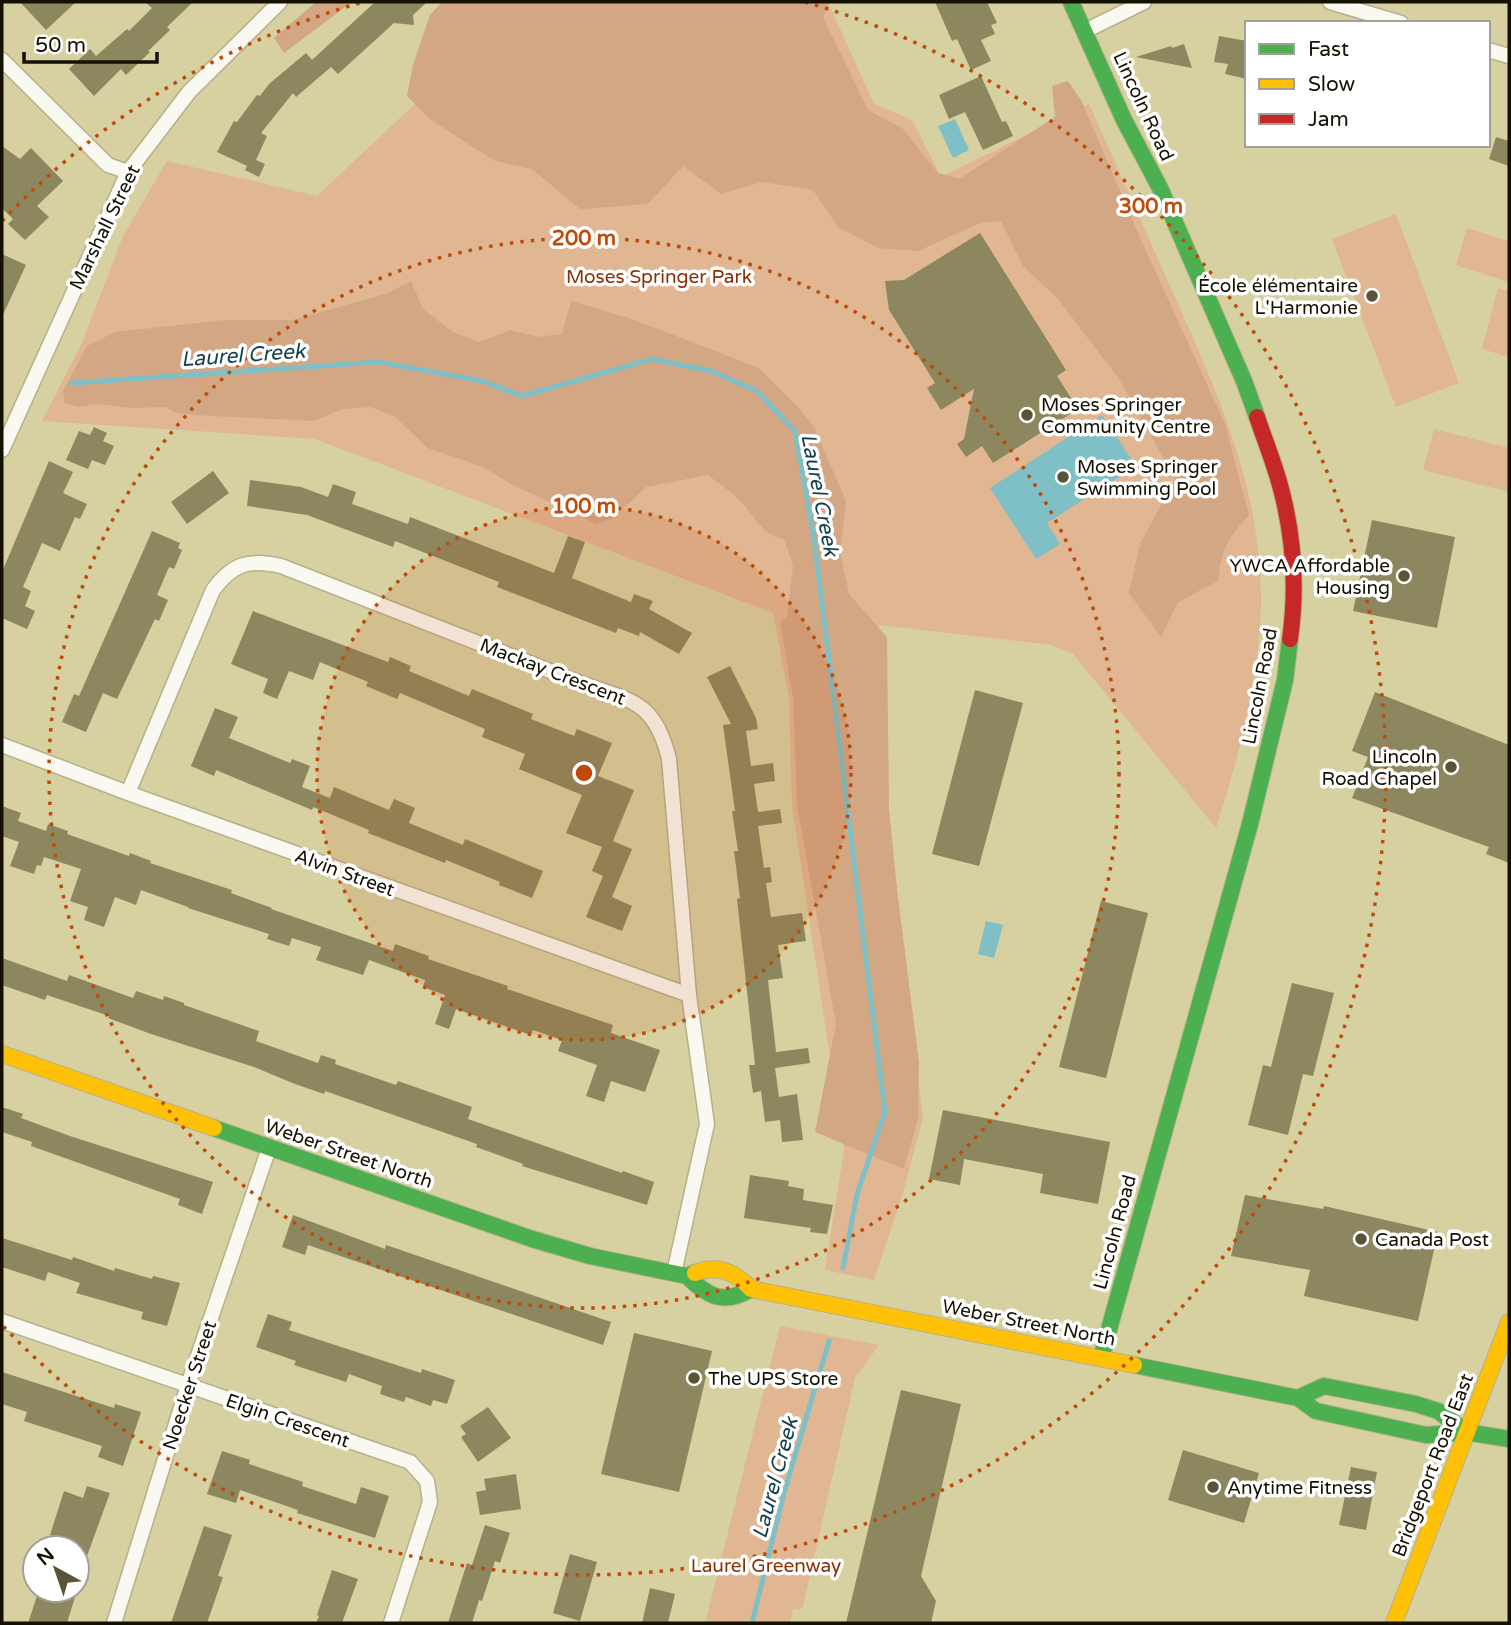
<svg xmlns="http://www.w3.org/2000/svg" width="1511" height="1625" font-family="'Varela Round',sans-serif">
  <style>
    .green { fill: #e1b692 }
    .forest { fill: #d3a783 }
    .water { fill: #7fc0c7 }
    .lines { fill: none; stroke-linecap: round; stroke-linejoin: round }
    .stream { stroke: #7fc0c7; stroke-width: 5 }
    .building { fill: #8c875e }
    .street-casing { stroke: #b6b08b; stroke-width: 17 }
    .fast-casing { stroke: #b6b08b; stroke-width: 18 }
    .slow-casing { stroke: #b6b08b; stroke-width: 18 }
    .jam-casing { stroke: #b6b08b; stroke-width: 18 }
    .street { stroke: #f9f8f1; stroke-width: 14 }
    .fast { stroke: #4caf50; stroke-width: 16 }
    .slow { stroke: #ffc107; stroke-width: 16 }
    .jam { stroke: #c62828; stroke-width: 16 }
    .ring { fill: none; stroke: #be4b0a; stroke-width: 3.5; stroke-dasharray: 3.5 7 }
    .poi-dot { fill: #595438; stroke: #fff; stroke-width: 2.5 }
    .labels { text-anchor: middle; stroke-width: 7; stroke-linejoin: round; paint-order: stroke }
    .street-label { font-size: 19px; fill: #151100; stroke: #fff }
    .park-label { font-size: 19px; fill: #893006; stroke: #fff }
    .poi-label { font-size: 19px; fill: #151100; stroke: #fff; text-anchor: start }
    .water-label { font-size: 21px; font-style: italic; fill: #133f4c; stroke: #fff }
    .centre { fill: #be4b0a; stroke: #fff; stroke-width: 3.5 }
    .ring-label { font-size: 21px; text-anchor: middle; font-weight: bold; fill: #be4b0a; stroke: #fff; stroke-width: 7; stroke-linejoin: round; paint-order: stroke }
  </style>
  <rect width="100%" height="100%" fill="#d7d0a1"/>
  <path class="green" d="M523,2H828L874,104L912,120L941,177L1089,104C1118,168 1146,233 1175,297C1219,397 1259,483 1261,595C1262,670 1239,757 1216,828L1073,654L1052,645L879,625L876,758L897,1058L919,1087L923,1117L903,1193L874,1280L825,1270L844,1150L792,806L789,698L773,613L315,439L42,421L82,343L123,236L167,161L317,196Z
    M1396,214L1459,383L1396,407L1332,239Z
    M1467,228L1509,241V282L1456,265Z
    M1498,288L1509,291V357L1482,349Z
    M1434,429L1509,448V492L1423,470Z
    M780,1326L879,1345L855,1378L803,1606L800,1610L793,1609L790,1623H705Z"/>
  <path class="forest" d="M316,2H352L284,53L274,38Z
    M442,2H830L823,17L868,110L902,128L938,173L959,179L1055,117L1052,86L1068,81L1081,100L1146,251L1225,424L1249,515C1227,539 1222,548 1218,581L1178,602L1161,637L1129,593L1140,544L1175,479L1119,379L1058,299L1023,266L1001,221L980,223L918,251L878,248L838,227L813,190L762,182L721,194L683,166L648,204L580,209L532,169L495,161L431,120L407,96L413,65L430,15Z
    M411,281L423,309L453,332L479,342L511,330L537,337L562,334L571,301L632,319L759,368L799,408L814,427L846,501L840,553L849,594L887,637L889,809L897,889L919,1063L918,1118L904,1169L815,1132L836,1024L797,805L793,698L780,623L787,617L793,566L784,539C764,537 755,517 743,504C733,493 720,484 708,475L646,487L612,519L596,524L509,483L483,467L428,448L395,417L371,407L343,409L313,421L194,415L175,413L165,407L132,408L96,404L78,407L65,403L63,391L87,346L115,332L225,320H292L386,294Z"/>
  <path class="water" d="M955,119L969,150L953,158L938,126Z
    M1102,415L1136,466L1047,523L1060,544L1036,559L990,488Z
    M986,921L1003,925L994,958L978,954Z"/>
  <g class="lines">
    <path class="stream" d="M72,383L378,362L482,381L522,396L652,359L711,371L757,391L795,431L814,538L885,1112L857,1194L843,1268
      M752,1623L784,1493L829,1341"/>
  </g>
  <path class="building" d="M20,2H76L46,30Z
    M145,2H193L167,27L170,30L148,51L150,52L126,75L121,69L94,96L69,69L90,49L96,56L127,29L129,31L152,8Z
    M375,2H427L413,15L414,25L394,23L338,74L331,67L296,97L293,93L261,133L267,136L256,160L265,164L259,177L245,170L247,166L217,152L234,121L237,122L257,95L260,96L269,84L306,53L312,60Z
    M935,2H987L997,23L991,25L995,34L981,40L991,61L971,70L957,39L952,41Z
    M1219,36L1247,41V79L1225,74L1228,64L1214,62Z
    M1184,44L1192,68L1136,57L1171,46L1172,48Z
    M981,76L1002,122L1006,121L1013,136L983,150L965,112L949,119L939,95Z
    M1496,137L1509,141V166L1489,159Z
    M2,146L20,159L31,148L63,181L37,206L49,217L25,240L8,224L13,219L2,208Z
    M980,233L1066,370L1057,376L1078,409L993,463L982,446L966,457L957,444L964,439L974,389L941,410L927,388L935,383L889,310L885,281L904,280Z
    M2,254L26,265L2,317Z
    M94,427L107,433L103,441L114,446L105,465L92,460L88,469L66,460L79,431L90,435Z
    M49,461L73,472L63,493L87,504L80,519L75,517L60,551L42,543L23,587L31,591L25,606L35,611L27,629L2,618V572Z
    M213,471L229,493L187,524L171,502Z
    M250,480L301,487L328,497L333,484L356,492L352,504L408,524L410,517L554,573L568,536L585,542L572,578L631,602L634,594L653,601L649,609L692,633L679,654L640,632L639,636L618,628L616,633L497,587L499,582L395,541L393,547L307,515L247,506Z
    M1372,520L1455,537L1437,628L1353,611Z
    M152,531L180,543L178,548L182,550L174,569L169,567L157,595L168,600L159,621L155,619L117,699L103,693L86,732L62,722L74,694L79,696Z
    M253,611L388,662L390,657L411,666L409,671L469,696L472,689L533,714L531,719L574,736L577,729L612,743L598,776L634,790L613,841L632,849L612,897L632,906L622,931L586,917L603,876L592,871L602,847L566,833L582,795L519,769L525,754L482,737L485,729L400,693L397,699L366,686L368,682L320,662L313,680L289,671L277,699L263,693L268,679L231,664Z
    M730,666L756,718L758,729L746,731L751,766L773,763L775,781L754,784L758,812L780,809L782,823L758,826L764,868L770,867L772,882L766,883L771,917L802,913L806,941L778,945L783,978L768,980L776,1052L808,1048L810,1063L775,1068L779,1097L797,1094L803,1140L782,1142L780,1120L765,1122L761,1091L753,1093L749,1065H755L737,899L740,898L734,851H738L732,811H735L723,725L731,724L707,677Z
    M975,690L1023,703L979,866L932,854Z
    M1375,692L1509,745V863L1486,854L1489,847L1352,798L1368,757L1352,751Z
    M215,708L238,717L229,738L290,763L292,759L310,766L302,787L330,798L334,787L389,810L394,799L415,808L409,823L463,845L465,839L543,871L532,898L499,885L500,882L446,860L445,863L368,833L369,830L313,807L312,810L216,770L214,776L191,766Z
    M2,806L21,813L18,821L46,831L48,824L68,831L67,834L129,856L130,853L151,861L150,863L232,890L231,893L272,908L271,909L393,951L395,944L429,956L428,959L508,986L507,989L613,1025L611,1033L660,1050L645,1092L611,1081L604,1102L586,1096L597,1065L558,1051L562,1040L533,1030L531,1035L456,1009L449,1029L435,1024L445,995L423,987L425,980L369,960L363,975L316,960L321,947L292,938L289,946L267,939L269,934L188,908V907L141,890L136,905L115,897L104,927L84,920L88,907L70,901L81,869L44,857L41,866L37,865L34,874L10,866L19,842L2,836Z
    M1101,901L1148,913L1106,1078L1059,1067Z
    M2,958L67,981L69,975L133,998L136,991L163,1000L164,996L184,1003V1005L259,1031L256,1041L318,1063L321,1055L336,1060L335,1064L396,1085L398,1081L472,1107L468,1119L622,1173L623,1171L654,1182L647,1205L522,1166L523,1164L476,1147L477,1144L325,1091L324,1094L295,1084L254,1067L151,1034L108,1018L109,1016L47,995L45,1000L2,985Z
    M1292,983L1334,993L1313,1076L1303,1074L1288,1135L1248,1125L1263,1065L1271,1067Z
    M2,1107L23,1114L21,1118L70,1136L213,1182L202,1214L178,1205L180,1199L31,1146L32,1142L2,1132Z
    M943,1110L1110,1142L1098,1204L1040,1193L1043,1174L964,1159L960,1185L929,1179Z
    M750,1175L789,1181L788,1186L804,1189L803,1200L833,1205L827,1234L810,1232L811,1228L744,1218Z
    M1245,1195L1323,1209L1324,1206L1438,1232L1418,1321L1304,1296L1310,1270L1231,1256Z
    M293,1215L385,1249L386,1245L611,1322L603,1345L308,1245L305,1255L282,1247Z
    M2,1238L72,1260L73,1257L114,1271L115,1268L152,1279L153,1276L180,1283L167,1326L141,1319L143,1312L76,1293L80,1283L48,1272L45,1281L2,1267Z
    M268,1314L292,1322L289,1330L421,1373L422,1369L455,1380L447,1404L433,1400L431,1406L406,1397L404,1402L380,1394L382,1386L349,1374L346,1382L294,1365L296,1361L256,1347Z
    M634,1333L712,1351L679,1492L601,1474Z
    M2,1372L114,1408L115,1404L141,1412L123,1466L98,1457L102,1446L24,1421L27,1412L2,1404Z
    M901,1390L961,1404L921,1576L936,1601L931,1623H846Z
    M488,1407L511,1438L478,1462L461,1437L466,1434L460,1426Z
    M1183,1450L1259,1473L1244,1523L1168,1500Z
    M222,1451L250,1460L249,1464L303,1482L302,1486L356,1504L361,1487L389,1496L375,1538L297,1513L298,1510L240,1490L236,1503L207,1494Z
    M1351,1467L1377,1472L1366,1530L1339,1525Z
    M516,1474L521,1509L480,1515L476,1492L486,1490L484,1479Z
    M87,1486L110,1493L80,1575L77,1574V1548H62L65,1540L50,1535L64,1491L83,1498Z
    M485,1525L510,1533L500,1563L495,1561L482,1601L479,1600L472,1623H448L467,1563L472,1565Z
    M204,1526L232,1535L218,1576L223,1577L207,1623H171Z
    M570,1554L597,1562L580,1621L553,1613Z
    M332,1570L358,1579L342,1623H316L319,1616L317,1615Z
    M650,1588L675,1594L668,1623H642Z
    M39,1590H74L73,1593L76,1594L67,1623H28Z"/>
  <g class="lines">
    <defs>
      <path id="street" d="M1330,2L1401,23
        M1085,31L1144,2
        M1488,50L1509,56
        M2,60L108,165L128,172
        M2,450L128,172L189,92L280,2
        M2,745L128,793L689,995
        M128,793L213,590C233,563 249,559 281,566L583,684C633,701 655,702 669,759L689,995L707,1124L674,1273
        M2,1321L410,1462L427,1481L430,1502L391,1623
        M114,1623L188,1385L269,1148"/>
      <path id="fast" d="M1071,2L1124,120L1160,188L1244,381L1257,417
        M214,1128L532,1239L590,1256L687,1276L695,1273
        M687,1276C708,1297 724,1305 751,1289
        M1101,1358L1250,824L1285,680L1290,639
        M1134,1365L1298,1398L1316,1411L1426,1435L1466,1432L1509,1439
        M1298,1398L1324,1386L1416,1404L1438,1411L1466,1432"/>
      <path id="slow" d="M2,1054L214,1128
        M695,1273C718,1264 735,1272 751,1289L1134,1365
        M1394,1623L1509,1322"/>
      <path id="jam" d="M1257,417C1265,441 1275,465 1281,489C1294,538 1297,589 1290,639"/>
    </defs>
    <use href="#street" class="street-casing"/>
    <use href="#fast" class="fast-casing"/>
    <use href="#slow" class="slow-casing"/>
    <use href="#jam" class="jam-casing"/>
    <use href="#street" class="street"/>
    <use href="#fast" class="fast"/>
    <use href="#slow" class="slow"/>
    <use href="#jam" class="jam"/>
  </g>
  <circle cx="584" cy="773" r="267" fill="#be4b0a" fill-opacity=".12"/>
  <g class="ring">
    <circle cx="584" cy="773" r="267"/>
    <circle cx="584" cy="773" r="535"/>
    <path d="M2 221A802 802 0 0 1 363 2M805 2A802 802 0 1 1 2 1325"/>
  </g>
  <g class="poi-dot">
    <circle cx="1372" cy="296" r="7"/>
    <circle cx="1027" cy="415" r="7"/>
    <circle cx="1063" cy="477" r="7"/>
    <circle cx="1404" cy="576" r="7"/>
    <circle cx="1451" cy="767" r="7"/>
    <circle cx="1361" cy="1239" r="7"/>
    <circle cx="694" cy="1378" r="7"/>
    <circle cx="1213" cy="1487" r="7"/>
  </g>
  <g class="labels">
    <g class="street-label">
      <text transform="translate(1144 106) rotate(65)" y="7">Lincoln Road</text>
      <text transform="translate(104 227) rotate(-64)" y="7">Marshall Street</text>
      <text transform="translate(553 671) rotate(21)" y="7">Mackay Crescent</text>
      <text transform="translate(1259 686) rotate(-79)" y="7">Lincoln Road</text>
      <text transform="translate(345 872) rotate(20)" y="7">Alvin Street</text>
      <text transform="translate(349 1153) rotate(19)" y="7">Weber Street North</text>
      <text transform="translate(1114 1232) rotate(-75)" y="7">Lincoln Road</text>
      <text transform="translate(1029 1322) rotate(11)" y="7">Weber Street North</text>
      <text transform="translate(189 1385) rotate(-72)" y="7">Noecker Street</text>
      <text transform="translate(288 1420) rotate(19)" y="7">Elgin Crescent</text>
      <text transform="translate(1432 1465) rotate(-69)" y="7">Bridgeport Road East</text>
    </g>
    <g class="park-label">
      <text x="659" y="283">Moses Springer Park</text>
      <text x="766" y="1572">Laurel Greenway</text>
    </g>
    <g class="poi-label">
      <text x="1358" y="292" text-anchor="end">École élémentaire<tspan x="1358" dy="22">L'Harmonie</tspan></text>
      <text x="1041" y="411">Moses Springer<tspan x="1041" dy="22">Community Centre</tspan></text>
      <text x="1077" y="473">Moses Springer<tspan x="1077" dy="22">Swimming Pool</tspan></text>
      <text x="1390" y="572" text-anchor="end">YWCA Affordable<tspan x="1390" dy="22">Housing</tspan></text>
      <text x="1437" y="763" text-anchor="end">Lincoln<tspan x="1437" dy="22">Road Chapel</tspan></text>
      <text x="1375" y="1246">Canada Post</text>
      <text x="708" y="1385">The UPS Store</text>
      <text x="1227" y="1494">Anytime Fitness</text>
    </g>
    <g class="water-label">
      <text transform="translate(243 355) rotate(-4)" y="7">Laurel Creek</text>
      <text transform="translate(820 495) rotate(79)" y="7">Laurel Creek</text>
      <text transform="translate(775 1478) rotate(-75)" y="7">Laurel Creek</text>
    </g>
  </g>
  <circle cx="584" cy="773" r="10" class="centre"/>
  <g class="ring-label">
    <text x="1151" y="213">300 m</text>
    <text x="584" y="245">200 m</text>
    <text x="584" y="513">100 m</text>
  </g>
  <rect width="1511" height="1625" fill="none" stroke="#151100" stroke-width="7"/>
  <rect x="1245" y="21" width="245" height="126" fill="#ffffff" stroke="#a1a099" stroke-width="2"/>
  <rect x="1259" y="44" width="35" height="10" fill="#4caf50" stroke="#a1a099" stroke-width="2"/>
  <text x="1308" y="56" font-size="21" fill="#151100">Fast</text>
  <rect x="1259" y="79" width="35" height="10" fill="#ffc107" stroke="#a1a099" stroke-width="2"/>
  <text x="1308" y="91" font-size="21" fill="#151100">Slow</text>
  <rect x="1259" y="114" width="35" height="10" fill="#c62828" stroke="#a1a099" stroke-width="2"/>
  <text x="1308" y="126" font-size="21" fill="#151100">Jam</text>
  <g transform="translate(56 1569) rotate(320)"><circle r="33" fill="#ffffff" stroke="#a1a099" stroke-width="2"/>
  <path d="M0-5L12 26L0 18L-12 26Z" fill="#595438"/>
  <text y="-10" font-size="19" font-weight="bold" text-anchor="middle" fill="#151100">N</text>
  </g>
  <path d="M24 52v10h133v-10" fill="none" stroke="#151100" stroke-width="3.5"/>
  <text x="35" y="52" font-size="21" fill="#151100" stroke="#ffffff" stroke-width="5" paint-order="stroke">50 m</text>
</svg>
